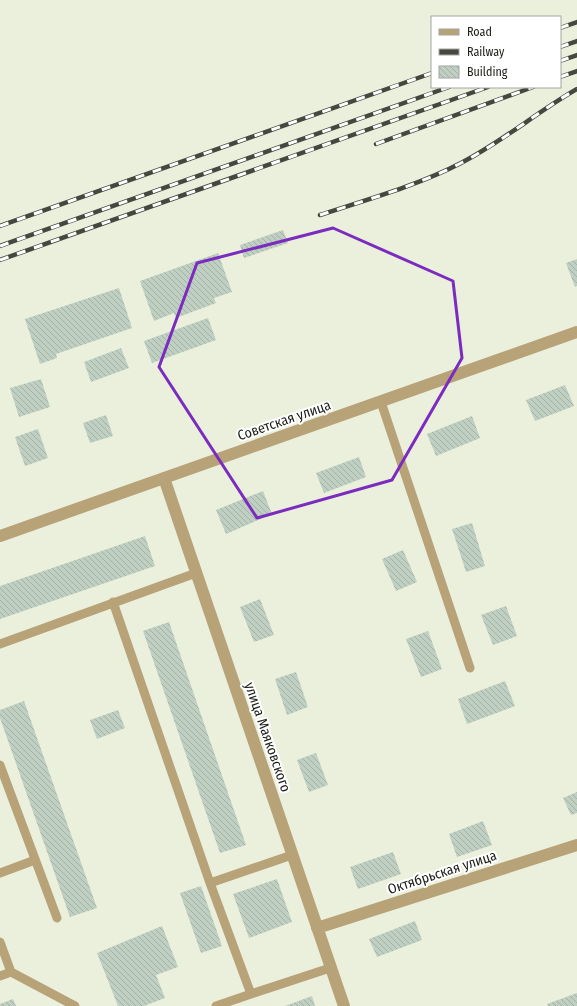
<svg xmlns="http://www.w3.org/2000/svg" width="577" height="1006" font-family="'Fira Sans Condensed',sans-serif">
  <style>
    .building { fill: url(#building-back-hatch) }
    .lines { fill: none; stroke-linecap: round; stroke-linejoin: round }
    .lane { stroke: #b8a379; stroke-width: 9 }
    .street { stroke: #b8a379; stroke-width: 12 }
    .rail-casing { stroke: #46483f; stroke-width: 4.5 }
    .rail { stroke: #fff; stroke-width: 3; stroke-dasharray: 9; stroke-linecap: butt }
    .marked { fill: none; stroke: #7b2cbf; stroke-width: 3; stroke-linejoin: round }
    .labels { text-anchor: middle; stroke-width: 4; stroke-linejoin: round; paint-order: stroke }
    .street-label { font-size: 14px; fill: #1b1d16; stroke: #fff }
  </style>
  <defs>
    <pattern id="building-back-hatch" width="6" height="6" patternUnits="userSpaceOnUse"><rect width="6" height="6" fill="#bfd0c2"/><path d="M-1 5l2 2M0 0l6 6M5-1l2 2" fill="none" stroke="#a4b2a6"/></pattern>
  </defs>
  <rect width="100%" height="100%" fill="#ebf0dd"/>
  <path class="building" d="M283,230L288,243L244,258L240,245Z
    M218,253L232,292L214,298L216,303L176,318L174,313L154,321L140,281Z
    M577,259V286L575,287L566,263Z
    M119,288L132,328L56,354L57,358L40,364L25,319Z
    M208,318L216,340L152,363L144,341Z
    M121,348L129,368L91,382L84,362Z
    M41,379L50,407L19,417L10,388Z
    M565,385L574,406L535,421L526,400Z
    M106,415L113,436L90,443L83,423Z
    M472,416L480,438L436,456L427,434Z
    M38,429L48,458L25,466L15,437Z
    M359,457L366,477L324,493L316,473Z
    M263,491L272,514L226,534L216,510Z
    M472,523L485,566L466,572L452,529Z
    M145,536L155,566L0,619V586Z
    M403,550L417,582L396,591L382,559Z
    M260,599L274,635L254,642L240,607Z
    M506,606L517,636L493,645L481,615Z
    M169,622L246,845L220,853L143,631Z
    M428,631L442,669L421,677L406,639Z
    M296,672L308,707L287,715L275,679Z
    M505,681L515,706L467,724L458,699Z
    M24,701L97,908L70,917L0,718V710Z
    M118,710L125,728L97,739L90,720Z
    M316,753L328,785L309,792L297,760Z
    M577,792V813L571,815L563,798Z
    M483,821L492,845L457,857L449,834Z
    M393,852L401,874L358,889L350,867Z
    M277,879L292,922L249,938L233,894Z
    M201,886L222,946L201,953L180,893Z
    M415,921L422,940L377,957L369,939Z
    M162,926L178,967L156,975L165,998L144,1006H118L97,953Z
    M577,993V1006H548L547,1004Z
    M312,996L315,1006H285Z
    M13,999L16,1006H0V1004Z"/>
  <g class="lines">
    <path class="lane" d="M381,402L470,668
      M113,602L210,883L292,855
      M0,644L196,573
      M0,765L57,918
      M0,873L35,860
      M210,883L251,994L330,968
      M0,942L11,972
      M0,976L11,972L75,1006
      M216,1006L251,994"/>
    <path class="street" d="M164,478L344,1006
      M0,536L577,332
      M317,928L577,845"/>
    <defs>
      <path id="rail" d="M560,28L577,22
        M560,47L577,41
        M560,61L577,55
        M560,77L577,71
        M376,144L533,87
        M320,215C366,200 419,185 461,163C502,142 537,112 577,89
        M0,226L432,73
        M0,246L449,87
        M0,260L488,87"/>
    </defs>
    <use href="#rail" class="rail-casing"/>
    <use href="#rail" class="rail"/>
  </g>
  <path class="marked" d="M333,228L453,281L462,358L392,480L257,518L159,367L197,263Z"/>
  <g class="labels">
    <g class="street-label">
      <text transform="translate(284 420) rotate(-19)" y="5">Советская улица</text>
      <text transform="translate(268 737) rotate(71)" y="5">улица Маяковского</text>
      <text transform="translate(442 872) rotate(-18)" y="5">Октябрьская улица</text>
    </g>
  </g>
  <rect x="431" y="16" width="130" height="72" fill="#ffffff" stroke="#a4a5a2"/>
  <rect x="439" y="29" width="20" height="6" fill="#b8a379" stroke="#a4a5a2"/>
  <text x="467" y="36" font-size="12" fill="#1b1d16">Road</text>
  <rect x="439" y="49" width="20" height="6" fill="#46483f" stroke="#a4a5a2"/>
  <text x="467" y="56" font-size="12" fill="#1b1d16">Railway</text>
  <rect x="439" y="66" width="20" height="12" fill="url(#building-back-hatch)" stroke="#a4a5a2"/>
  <text x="467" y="76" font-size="12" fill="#1b1d16">Building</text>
</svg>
